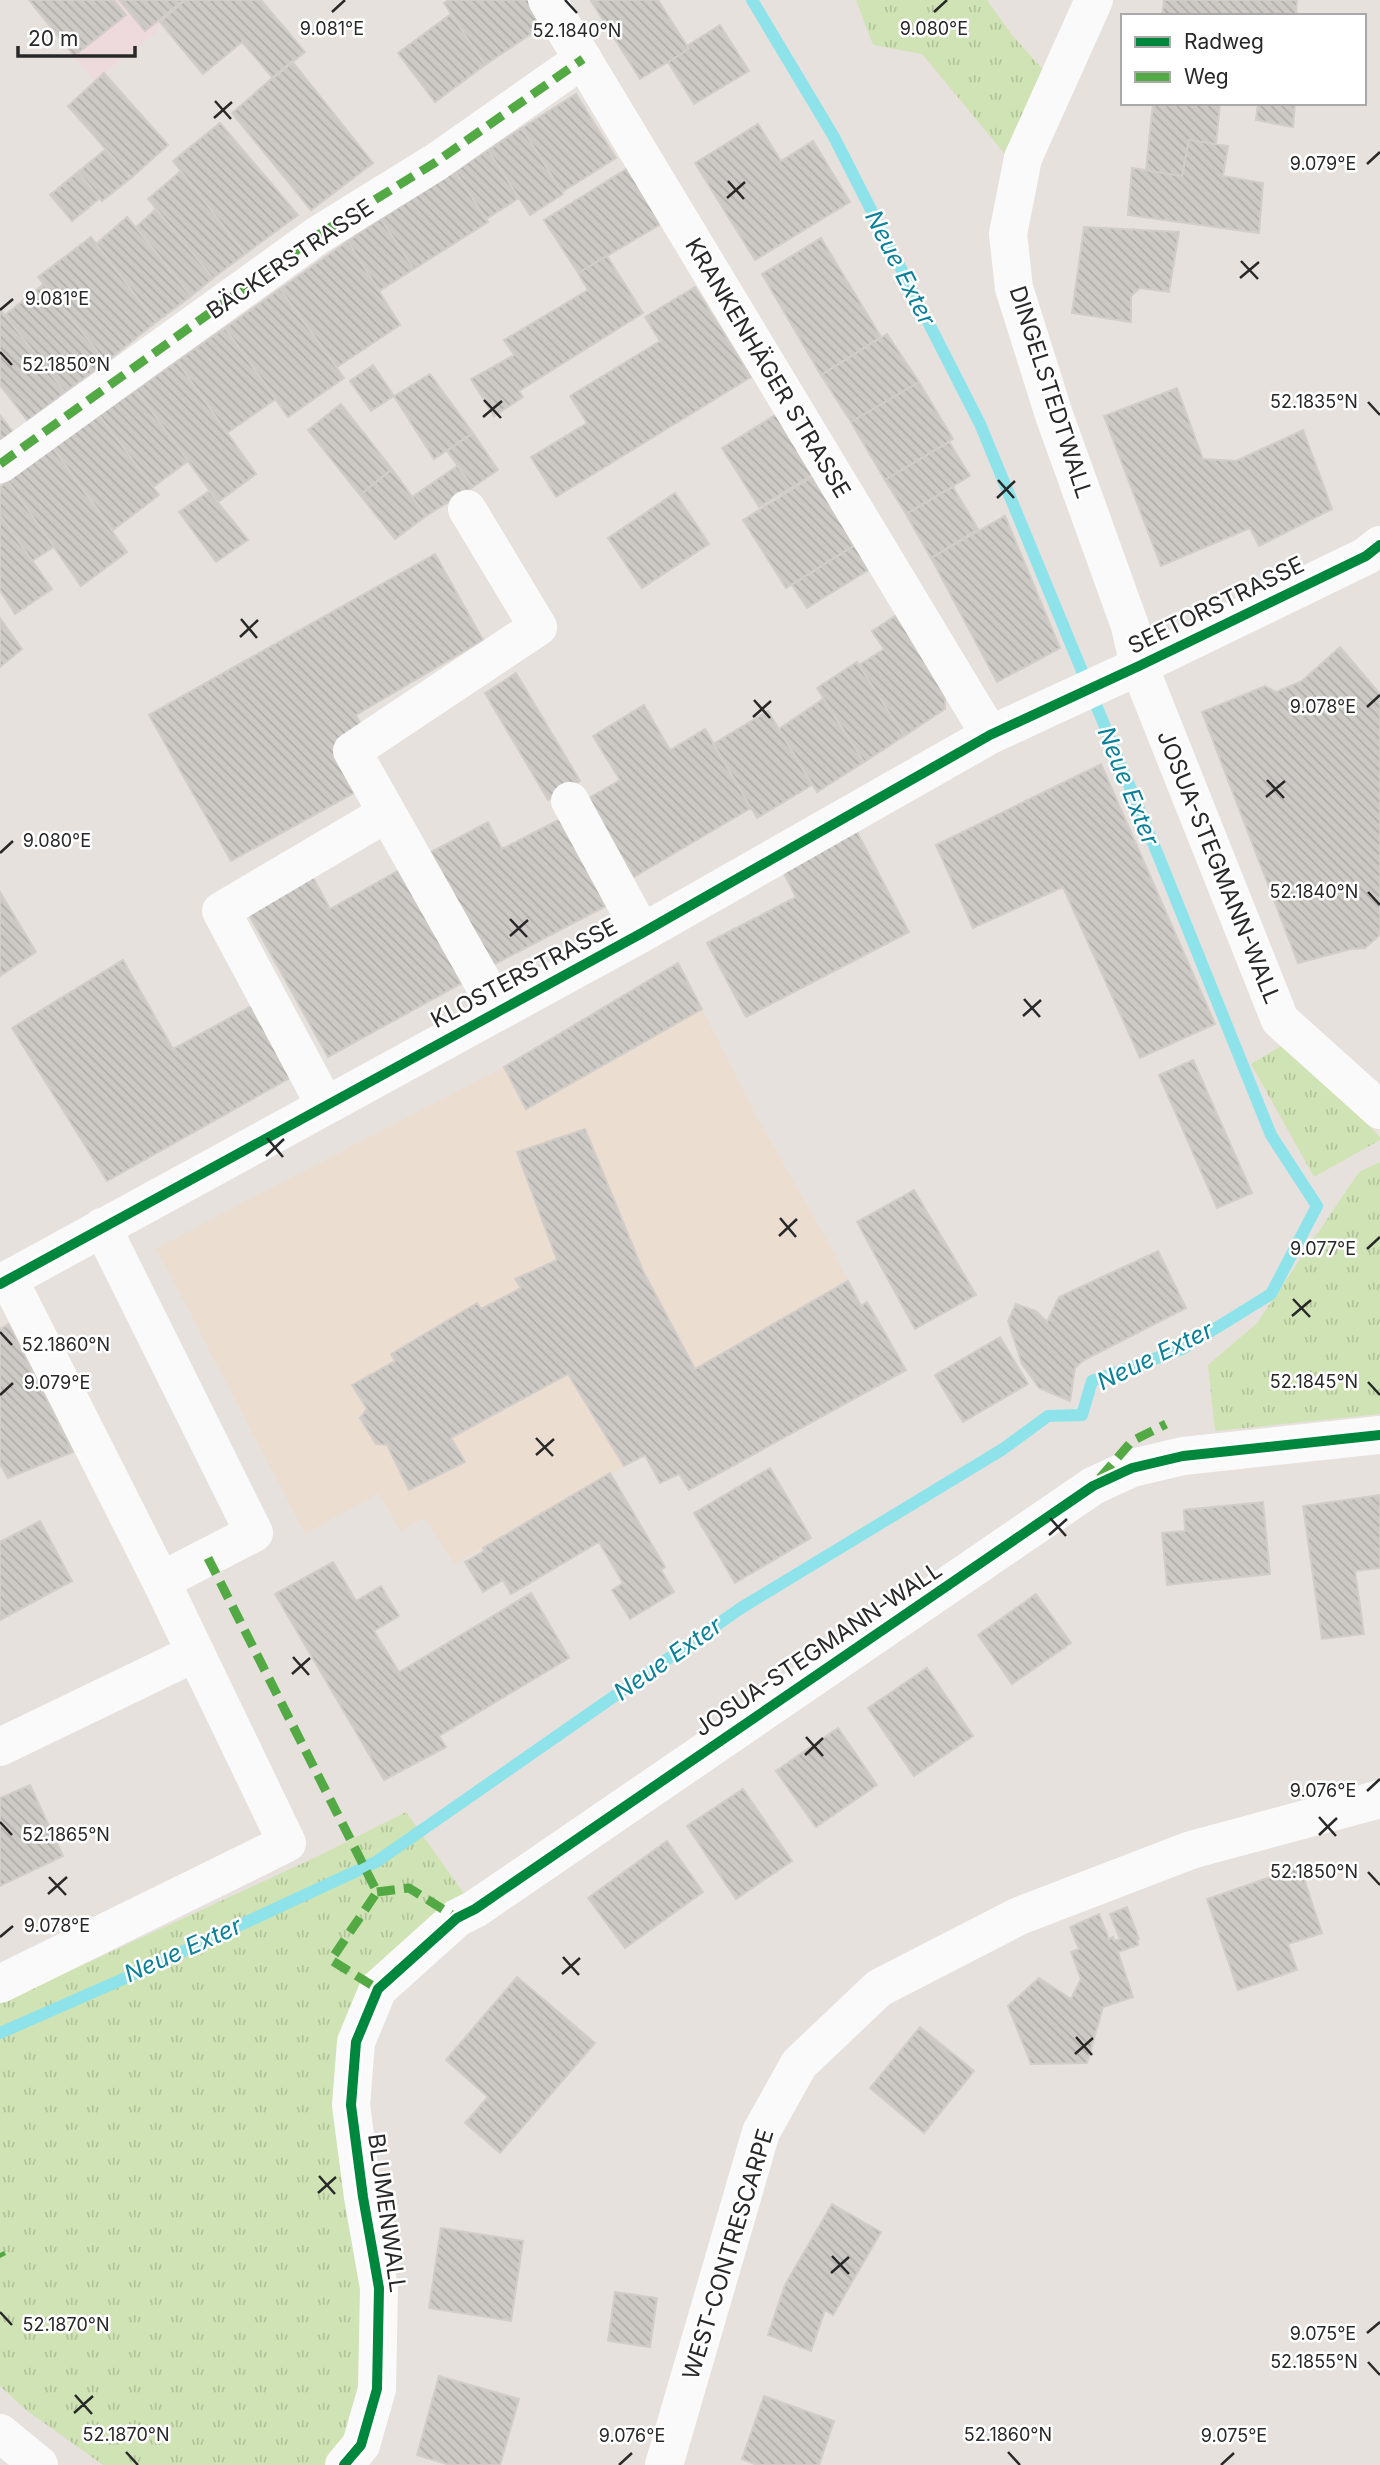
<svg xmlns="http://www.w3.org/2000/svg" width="1380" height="2465" font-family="Inter,sans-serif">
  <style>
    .education { fill: #ebded1 }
    .medical { fill: #eedadc }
    .park { fill: url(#park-tufts) }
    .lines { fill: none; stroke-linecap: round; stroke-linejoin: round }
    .stream { stroke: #8ee3eb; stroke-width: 12 }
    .building { fill: url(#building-back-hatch); stroke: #d2cdc9; stroke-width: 2 }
    .minor { stroke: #fbfafa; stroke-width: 38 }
    .quiet { stroke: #53aa44; stroke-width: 9; stroke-dasharray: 18 9; stroke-linecap: butt }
    .cycleway-casing { stroke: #fff; stroke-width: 15 }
    .cycleway { stroke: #00873e; stroke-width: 10 }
    .ticks { fill: none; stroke: #282828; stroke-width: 2.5 }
    .labels { text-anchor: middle; stroke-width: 5; stroke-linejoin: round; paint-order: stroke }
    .street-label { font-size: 23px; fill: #282828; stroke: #fff }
    .water-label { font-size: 24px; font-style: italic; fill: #0a819a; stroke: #fff }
    .ticks-label { font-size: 18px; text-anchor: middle; fill: #282828; stroke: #fff; stroke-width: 5; stroke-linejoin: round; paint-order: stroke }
  </style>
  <defs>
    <pattern id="park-tufts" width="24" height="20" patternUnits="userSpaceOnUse" patternTransform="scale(1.75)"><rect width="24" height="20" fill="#cfe3b4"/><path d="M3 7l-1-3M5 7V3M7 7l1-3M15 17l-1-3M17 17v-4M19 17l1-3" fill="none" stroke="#b2c39b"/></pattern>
    <pattern id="building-back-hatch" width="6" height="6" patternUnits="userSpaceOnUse" patternTransform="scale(1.75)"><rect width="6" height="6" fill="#cdcac6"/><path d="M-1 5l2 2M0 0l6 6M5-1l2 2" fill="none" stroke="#b0aeaa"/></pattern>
  </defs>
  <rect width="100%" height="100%" fill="#e7e1dd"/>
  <path class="education" d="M702,1009L758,1119L827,1240L861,1305L867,1302L906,1370L689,1490L679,1474L660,1483L645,1455L454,1564L425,1518L400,1531L379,1493L305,1534L156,1248L504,1067L527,1109Z"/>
  <path class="medical" d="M29,0H185L160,22L156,32L94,81Z"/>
  <path class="park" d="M856,0H987L1012,35L1044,71L1009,159L922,54L873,45Z
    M1286,1043L1380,1137V1140L1314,1177L1251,1064Z
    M1380,1162V1414L1215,1431L1208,1365L1257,1323L1359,1172Z
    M406,1812L475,1909L356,2042L371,2386L328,2465H103L26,2410L0,2386V2003L314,1858Z"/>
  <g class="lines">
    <path class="stream" d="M0,2033L130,1976L376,1862L741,1608L1003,1449L1048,1416L1082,1415L1092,1381L1182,1349L1271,1294L1317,1206L1271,1135L1158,855L980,424L834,137L752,0"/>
  </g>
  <path class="building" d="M29,0H114L126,15L74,56Z
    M119,0H184L145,31Z
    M185,0H261L305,52L273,78L242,42L203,74L160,22Z
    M449,0H535L547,23L485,65L444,3Z
    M594,0H658L689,49L640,79L591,1Z
    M1164,0H1297L1296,16H1162Z
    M451,14L485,65L435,102L398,53Z
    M720,25L749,71L694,104L668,62L689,49L687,46Z
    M292,61L373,163L311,210L232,113Z
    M104,73L168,145L131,178L68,106Z
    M576,94L616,158L562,192L522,128Z
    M1153,103H1220L1216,144L1189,140L1182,176L1146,170Z
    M1258,103H1295L1293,127L1256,120Z
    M220,123L298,215L245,254L173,161Z
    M758,124L781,161L813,141L850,202L755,260L695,163Z
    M522,128L563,194L530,215L488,150Z
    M1189,140L1228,146L1223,176L1263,183L1259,233L1128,215L1132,168L1182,176Z
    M106,149L131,178L102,201L78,172Z
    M488,150L519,198L486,219L455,171Z
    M628,168L661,224L578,273L544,220Z
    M181,171L245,254L213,278L148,199Z
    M455,171L488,222L414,269L381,219Z
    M78,172L100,198L72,221L50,195Z
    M156,209L213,278L191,296L136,227Z
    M127,217L191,296L156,322L96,244Z
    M381,219L414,269L379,291L348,241Z
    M1084,227L1179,232L1169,292L1140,288L1131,296V322L1072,313Z
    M91,237L156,322L106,362L38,277Z
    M821,238L881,337L821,375L762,274Z
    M348,241L400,325L337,367L280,289Z
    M607,256L643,313L519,391L523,397L494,416L471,379L514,355L504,340L588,290L578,273Z
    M44,284L106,362L65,392L5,315Z
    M695,287L751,377L556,497L531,457L587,423L570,396L660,341L645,317Z
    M280,289L344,378L288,417L225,328Z
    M0,309L65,392L28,421L0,385Z
    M225,328L276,399L227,433L177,361Z
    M887,334L919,382L851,422L821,375Z
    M177,361L256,474L218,502L136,390Z
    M373,365L394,396L371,411L350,381Z
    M430,374L473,433L434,459L394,396Z
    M919,382L953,439L885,480L851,422Z
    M1177,388L1203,459L1236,461L1303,430L1332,509L1259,546L1250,528L1161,566L1104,416Z
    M136,390L188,461L153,487L99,415Z
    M341,404L392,469L360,495L308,430Z
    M777,414L814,474L759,507L722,448Z
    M0,415L13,432L0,442Z
    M99,415L159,495L113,530L53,448Z
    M473,433L498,470L473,487L447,451Z
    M949,442L970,476L906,514L885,480Z
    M53,448L127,552L81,586L8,481Z
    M457,466L473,487L426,516L412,497Z
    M392,469L426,516L395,539L360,495Z
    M815,475L858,543L786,588L743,520Z
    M8,481L54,547L32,561L0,515V487Z
    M953,487L978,529L931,558L906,514Z
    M209,491L248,540L216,562L179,512Z
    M675,493L709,544L642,588L608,538Z
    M0,515L52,589L15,614L0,590Z
    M1005,516L1060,648L997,682L931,558Z
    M855,545L870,569L807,608L792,585Z
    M435,554L483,640L356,715L366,735L359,790L231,861L149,715Z
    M900,613L945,683V709L904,736L859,665L884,649L872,631Z
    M0,618L22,649L0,667Z
    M1340,647L1380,694V935L1365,948L1351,949L1298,963L1202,712L1265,686L1276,692L1302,681Z
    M857,662L904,736L864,762L817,688Z
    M516,673L580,781L548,800L485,693Z
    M823,699L864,762L817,792L779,729Z
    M644,705L670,750L705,729L751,808L634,877L587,799L620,780L593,736Z
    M768,711L812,785L757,818L713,744Z
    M1101,764L1215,1024L1140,1058L1063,887L973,928L936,845Z
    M562,818L608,905L491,966L431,852L488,822L502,849Z
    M856,830L909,932L746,1017L707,943L796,897L781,868Z
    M408,865L471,978L328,1057L243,904L308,868L330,909Z
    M0,892L36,952L0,976Z
    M123,960L173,1049L255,1004L297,1074L107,1181L12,1028Z
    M678,963L702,1009L526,1109L504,1067Z
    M1193,1060L1252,1193L1217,1208L1159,1075Z
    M585,1129L643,1271L695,1369L848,1281L861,1306L867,1302L906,1370L689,1490L679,1474L660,1483L645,1455L624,1466L568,1374L451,1438L465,1462L409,1490L387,1445L376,1444L360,1418L367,1409L352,1385L395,1361L391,1354L477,1303L481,1309L521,1288L515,1279L557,1260L517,1152Z
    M914,1190L976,1295L915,1329L857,1222Z
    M1158,1251L1186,1308L1084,1360L1075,1368L1070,1401L1039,1388L1022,1364L1008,1321L1016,1304L1036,1311L1047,1322L1059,1297Z
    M9,1324L73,1452L8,1478L0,1464V1329Z
    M1000,1337L1028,1384L963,1422L935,1375Z
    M770,1468L811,1538L735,1583L694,1513Z
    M610,1473L665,1567L661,1570L674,1592L630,1619L612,1590L623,1583L599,1542L511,1594L503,1580L483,1592L465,1562L484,1551L483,1548Z
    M1380,1495V1568L1355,1571L1364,1634L1322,1639L1303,1506Z
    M1263,1502L1270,1574L1167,1585L1162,1533L1185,1531L1184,1510Z
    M40,1521L72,1581L0,1620V1542Z
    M333,1562L356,1601L381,1586L399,1616L374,1631L399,1672L531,1593L569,1658L439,1736L446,1747L384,1780L275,1594Z
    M1036,1594L1071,1643L1012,1684L978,1635Z
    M927,1668L973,1736L914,1776L868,1708Z
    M838,1728L877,1785L816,1827L776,1771Z
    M30,1785L63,1856L0,1886V1798Z
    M743,1789L792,1861L736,1899L687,1826Z
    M667,1841L703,1892L625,1948L588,1898Z
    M1300,1867L1322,1933L1288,1944L1297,1970L1238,1990L1207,1899Z
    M1127,1907L1139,1939L1137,1940L1138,1945L1118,1952L1133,1997L1103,2007L1087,2063L1031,2064L1008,2006L1039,1978L1071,1999L1081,1979L1071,1952L1079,1949L1070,1927L1099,1914L1109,1939L1113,1937L1114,1941L1120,1939L1110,1914Z
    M517,1977L595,2043L500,2153L465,2123L488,2097L446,2060Z
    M920,2027L974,2071L924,2133L870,2088Z
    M832,2204L881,2232L833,2315L825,2310L811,2351L768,2335L785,2285Z
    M441,2228L523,2241L511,2321L429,2308Z
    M615,2292L657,2298L650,2347L608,2341Z
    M439,2376L519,2399L500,2465H450L417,2455Z
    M764,2396L834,2421L819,2465H757L742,2459Z"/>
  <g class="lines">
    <path class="minor" d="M547,0L990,735
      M1094,0L1023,158L1008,234L1014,288L1054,415L1130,626L1139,666L1280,1020L1380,1110
      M0,464L318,235L436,162L583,59
      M467,509L538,627L352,751L499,1011
      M570,801L642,933
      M325,1105L221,911L387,813
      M102,1227L254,1533L161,1581
      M0,1284L642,933L990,735L1139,666L1366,556L1380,545
      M0,1747L195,1653
      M0,1984L287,1843L161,1581L9,1280
      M0,2433L39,2465
      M344,2465L361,2445L377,2389L379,2288L363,2197L351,2105L356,2042L378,1989L457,1918L475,1909L1093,1486L1132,1468L1183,1456L1380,1435
      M664,2465L761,2132L799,2064L879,1988L1019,1916L1191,1850L1380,1799"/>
    <path class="quiet" d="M0,464L318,235L436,162L583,59
      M1100,1478L1132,1441L1166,1424
      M208,1558L377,1892L331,1960L378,1989
      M377,1892L409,1888L457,1918
      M0,2253L2,2257"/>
    <defs>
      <path id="cycleway" d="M0,1284L642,933L990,735L1139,666L1366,556L1380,545
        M344,2465L361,2445L377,2389L379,2288L363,2197L351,2105L356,2042L378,1989L457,1918L475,1909L1093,1486L1132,1468L1183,1456L1380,1435"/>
    </defs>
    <use href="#cycleway" class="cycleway-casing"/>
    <use href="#cycleway" class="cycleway"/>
  </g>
  <path class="ticks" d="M565,0L577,13M332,12L345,0M934,12L947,0M215,101L231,119M214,118L232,102M1367,164L1380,152M728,181L744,199M727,198L745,182M1241,261L1258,279M1240,278L1259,262M0,310L13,299M0,352L12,365M484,400L501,418M1368,402L1380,415M483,417L502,401M998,480L1014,498M997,498L1015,481M241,619L257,638M240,637L258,620M754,700L770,718M1367,707L1380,695M753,717L771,701M1267,780L1284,798M1266,797L1285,781M0,853L13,841M1368,892L1380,905M510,919L527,937M510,936L528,920M1024,999L1040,1017M1023,1016L1041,1000M267,1138L283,1157M266,1156L284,1139M780,1218L796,1237M779,1236L797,1219M1367,1249L1380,1237M1293,1299L1310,1317M1292,1316L1311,1300M0,1332L12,1345M1368,1382L1380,1395M0,1395L13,1383M536,1438L553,1456M536,1455L554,1439M1050,1518L1066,1536M1049,1535L1067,1519M293,1657L309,1675M292,1674L310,1658M806,1737L823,1756M805,1755L823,1738M1367,1791L1380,1779M1319,1817L1336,1836M0,1822L12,1835M1319,1835L1337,1818M1368,1872L1380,1885M49,1877L66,1895M48,1894L67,1877M0,1937L13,1926M563,1957L579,1975M562,1974L580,1958M1076,2037L1092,2055M1075,2054L1093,2038M319,2176L335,2194M318,2193L336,2177M832,2256L849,2274M831,2273L849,2257M0,2312L12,2325M1367,2333L1380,2322M1368,2362L1380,2375M75,2395L92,2414M74,2413L93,2396M126,2452L138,2465M1008,2452L1020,2465M619,2465L632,2453M1221,2465L1234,2453"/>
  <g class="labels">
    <g class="street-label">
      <text transform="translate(290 259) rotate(-34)" y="8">BÄCKERSTRASSE</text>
      <text transform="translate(768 368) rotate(59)" y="8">KRANKENHÄGER STRASSE</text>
      <text transform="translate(1051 392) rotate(72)" y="8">DINGELSTEDTWALL</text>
      <text transform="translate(1216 605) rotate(-26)" y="8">SEETORSTRASSE</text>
      <text transform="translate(1219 867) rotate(68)" y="8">JOSUA-STEGMANN-WALL</text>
      <text transform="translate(524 973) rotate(-28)" y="8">KLOSTERSTRASSE</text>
      <text transform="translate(818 1649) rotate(-34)" y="8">JOSUA-STEGMANN-WALL</text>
      <text transform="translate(387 2213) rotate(82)" y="8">BLUMENWALL</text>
      <text transform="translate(728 2254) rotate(-73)" y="8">WEST-CONTRESCARPE</text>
    </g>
    <g class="water-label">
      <text transform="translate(900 268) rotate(63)" y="8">Neue Exter</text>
      <text transform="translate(1128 786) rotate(68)" y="8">Neue Exter</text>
      <text transform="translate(1155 1356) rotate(-26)" y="8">Neue Exter</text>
      <text transform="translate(668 1659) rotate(-35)" y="8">Neue Exter</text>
      <text transform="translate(183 1950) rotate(-24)" y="8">Neue Exter</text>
    </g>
  </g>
  <g class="ticks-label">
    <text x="332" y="35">9.081°E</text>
    <text x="934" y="35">9.080°E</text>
    <text x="577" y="37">52.1840°N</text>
    <text x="1323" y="170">9.079°E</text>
    <text x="57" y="305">9.081°E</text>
    <text x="66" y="371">52.1850°N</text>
    <text x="1314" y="408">52.1835°N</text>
    <text x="1323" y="713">9.078°E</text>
    <text x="57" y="847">9.080°E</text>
    <text x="1314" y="898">52.1840°N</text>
    <text x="1323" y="1255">9.077°E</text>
    <text x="66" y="1351">52.1860°N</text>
    <text x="1314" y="1388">52.1845°N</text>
    <text x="57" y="1389">9.079°E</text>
    <text x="1323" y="1797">9.076°E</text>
    <text x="66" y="1841">52.1865°N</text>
    <text x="1314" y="1878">52.1850°N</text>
    <text x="57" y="1932">9.078°E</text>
    <text x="66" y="2331">52.1870°N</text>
    <text x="1323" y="2340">9.075°E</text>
    <text x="1314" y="2368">52.1855°N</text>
    <text x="126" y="2441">52.1870°N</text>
    <text x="1008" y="2441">52.1860°N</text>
    <text x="632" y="2442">9.076°E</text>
    <text x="1234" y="2442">9.075°E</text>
  </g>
  <rect x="1121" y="14" width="245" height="91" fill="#ffffff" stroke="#a9a9a9" stroke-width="2"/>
  <rect x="1135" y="37" width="35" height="10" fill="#00873e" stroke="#a9a9a9" stroke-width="2"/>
  <text x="1184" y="49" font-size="21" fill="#282828">Radweg</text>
  <rect x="1135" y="72" width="35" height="10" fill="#53aa44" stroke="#a9a9a9" stroke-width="2"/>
  <text x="1184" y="84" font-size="21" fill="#282828">Weg</text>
  <path d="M18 46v10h117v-10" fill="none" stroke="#282828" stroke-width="3.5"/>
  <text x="28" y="46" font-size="21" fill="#282828" stroke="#ffffff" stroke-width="5" paint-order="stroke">20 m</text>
</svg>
